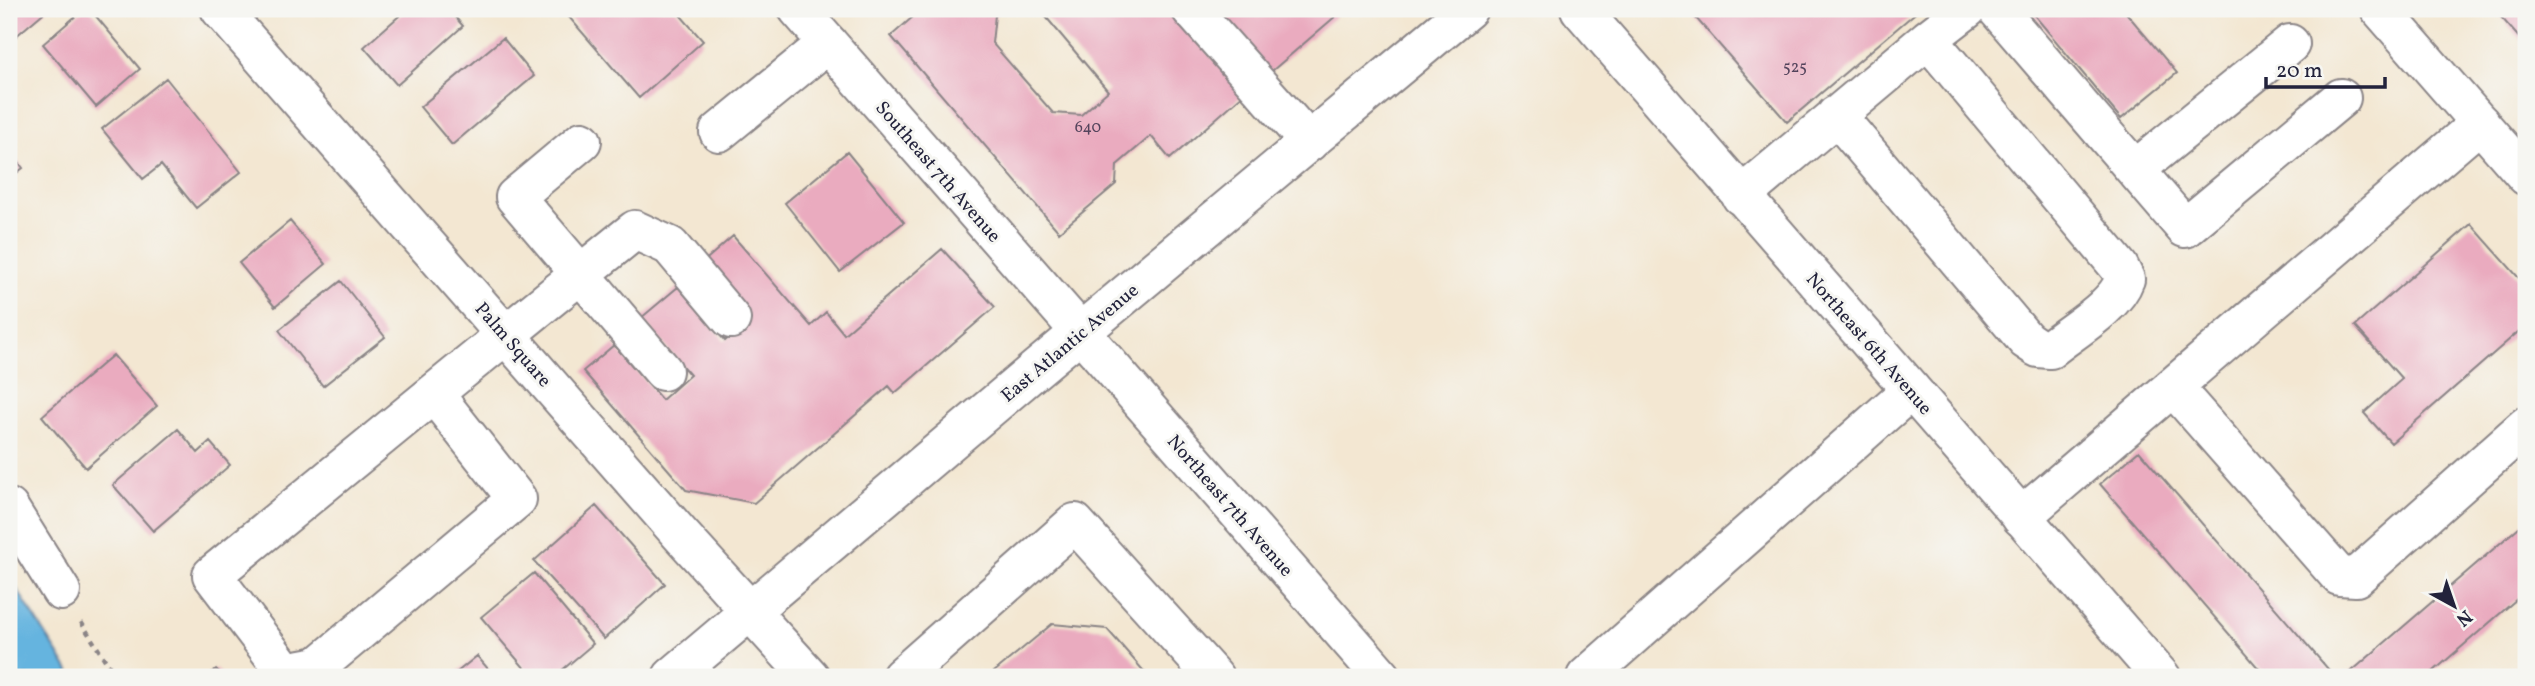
<svg xmlns="http://www.w3.org/2000/svg" width="2535" height="686" font-family="Vollkorn,serif">
  <style>
    .water { fill: #65b4df; stroke: #446b8d; stroke-width: 2 }
    .building { fill: #eaabbf }
    .lines { fill: none; stroke-linecap: round; stroke-linejoin: round }
    .minor-casing { stroke: #8a8486; stroke-width: 42 }
    .major-casing { stroke: #8a8486; stroke-width: 42 }
    .path { stroke: #8a8486; stroke-width: 4.5; stroke-dasharray: 5 5; stroke-linecap: butt }
    .minor { stroke: #fff; stroke-width: 38 }
    .major { stroke: #fff; stroke-width: 38 }
    .labels { text-anchor: middle; stroke-width: 6; stroke-linejoin: round; paint-order: stroke }
    .number-label { font-size: 16px; fill: #54445c }
    .street-label { font-size: 19px; fill: #22223b; stroke: #f6f6f2 }
  </style>
  <rect width="100%" height="100%" fill="#f6f6f2"/>
  <filter id="ink" filterUnits="userSpaceOnUse"><feTurbulence type="fractalNoise" baseFrequency=".0143" numOctaves="2"/><feDisplacementMap in="SourceGraphic" scale="14" xChannelSelector="R" yChannelSelector="G"/><feConvolveMatrix kernelMatrix="1 2 1 2 8 2 1 2 1" color-interpolation-filters="sRGB"/></filter>
  <filter id="wash" filterUnits="userSpaceOnUse"><feTurbulence type="fractalNoise" baseFrequency=".00686" numOctaves="4" result="noise"/><feDisplacementMap in="SourceGraphic" scale="28" xChannelSelector="R" yChannelSelector="G"/><feGaussianBlur stdDeviation="1.57" result="paint"/><feColorMatrix in="noise" values="0 0 0 0 0 0 0 0 0 0 0 0 0 0 0 0 0 1.4 0 .05"/><feComposite in="paint" operator="in"/></filter>
  <g filter="url(#wash)">
    <rect width="100%" height="100%" fill="#f3e7d2"/>
    <path class="water" d="M9,577L73,677H9Z"/>
    <g id="blocks">
      <path class="building" d="M9,9H48L9,42Z
        M84,9H90L140,69L96,107L43,44Z
        M407,9H448L463,26L397,85L364,47Z
        M562,9H675L703,41L639,98Z
        M922,9H1003L995,15L992,43L1053,113L1081,115L1108,91L1046,17L1055,9H1170L1244,94L1170,159L1151,136L1117,165L1116,184L1059,232L891,36Z
        M1209,9H1344L1266,76Z
        M1688,9H1920L1787,122Z
        M2029,9H2123L2177,73L2121,119Z
        M2494,9H2526V37L2522,41Z
        M503,38L534,76L452,145L420,107Z
        M166,78L241,172L196,208L161,165L143,179L102,129Z
        M9,150L23,168L9,179Z
        M847,152L904,222L840,272L785,203Z
        M290,221L326,264L275,307L239,263Z
        M2471,224L2526,286V325L2391,443L2364,413L2402,379L2355,326Z
        M733,236L811,326L826,312L844,334L942,249L995,307L895,393L889,386L754,503L686,490L583,371L614,345L662,400L690,375L641,318L678,287L725,341L749,320L701,264Z
        M341,281L385,337L323,386L279,330Z
        M113,355L157,406L86,468L42,416Z
        M178,429L198,453L210,442L230,465L153,531L113,485Z
        M2139,451L2335,677H2266L2100,484Z
        M596,506L665,584L604,639L534,561Z
        M2526,521V591L2427,677H2345Z
        M534,573L593,644L554,677H532L481,617Z
        M1052,624L1107,629L1149,677H988Z
        M477,656L495,677H451Z
        M216,669L224,677H206Z"/>
    </g>
  </g>
  <g filter="url(#ink)">
    <use href="#blocks" fill-opacity="0" stroke="#8a8486" stroke-width="2"/>
    <g class="lines">
      <defs>
        <path id="minor" d="M220,9L680,534L810,677
          M798,9L1382,677
          M1191,9L1309,142
          M1997,9L2185,228L2341,98
          M1836,115L2026,340L2038,348L2050,349C2073,330 2115,307 2125,279L2119,267L1928,39
          M719,132L828,43
          M582,141L515,197L663,371
          M2136,169L2290,44
          M1741,196L1928,39L1967,9
          M2173,387L2339,576L2356,577L2526,426
          M434,394L517,499L318,666L286,672L212,575C353,460 493,344 635,230L670,246L731,319
          M9,508L61,591
          M2021,517L2480,123
          M901,677L1075,523L1214,677
          M1586,677L1911,390"/>
        <path id="major" d="M1580,9L2161,677
          M2380,9L2526,176
          M672,677L1035,370L1468,9"/>
      </defs>
      <use href="#minor" class="minor-casing"/>
      <use href="#major" class="major-casing"/>
      <path class="path" d="M81,622L116,677"/>
      <use href="#minor" class="minor"/>
      <use href="#major" class="major"/>
    </g>
  </g>
  <g class="labels">
    <g class="number-label">
      <text x="1795" y="72">525</text>
      <text x="1088" y="132">640</text>
    </g>
    <g class="street-label">
      <text transform="translate(939 171) rotate(49)" y="7">Southeast 7th Avenue</text>
      <text transform="translate(1069 342) rotate(-40)" y="7">East Atlantic Avenue</text>
      <text transform="translate(1870 343) rotate(49)" y="7">Northeast 6th Avenue</text>
      <text transform="translate(514 344) rotate(49)" y="7">Palm Square</text>
      <text transform="translate(1231 505) rotate(49)" y="7">Northeast 7th Avenue</text>
    </g>
  </g>
  <rect width="2535" height="686" fill="none" stroke="#f6f6f2" stroke-width="35"/>
  <g transform="translate(2454 606) rotate(140)" stroke="#f6f6f2" stroke-width="5" paint-order="stroke">
  <path d="M0-5L12 26L0 18L-12 26Z" fill="#22223b"/>
  <text y="-10" font-size="19" font-weight="bold" text-anchor="middle" fill="#22223b">N</text>
  </g>
  <path d="M2266 77v10h119v-10" fill="none" stroke="#22223b" stroke-width="3.5"/>
  <text x="2276" y="77" font-size="21" fill="#22223b" stroke="#f6f6f2" stroke-width="5" paint-order="stroke">20 m</text>
</svg>
